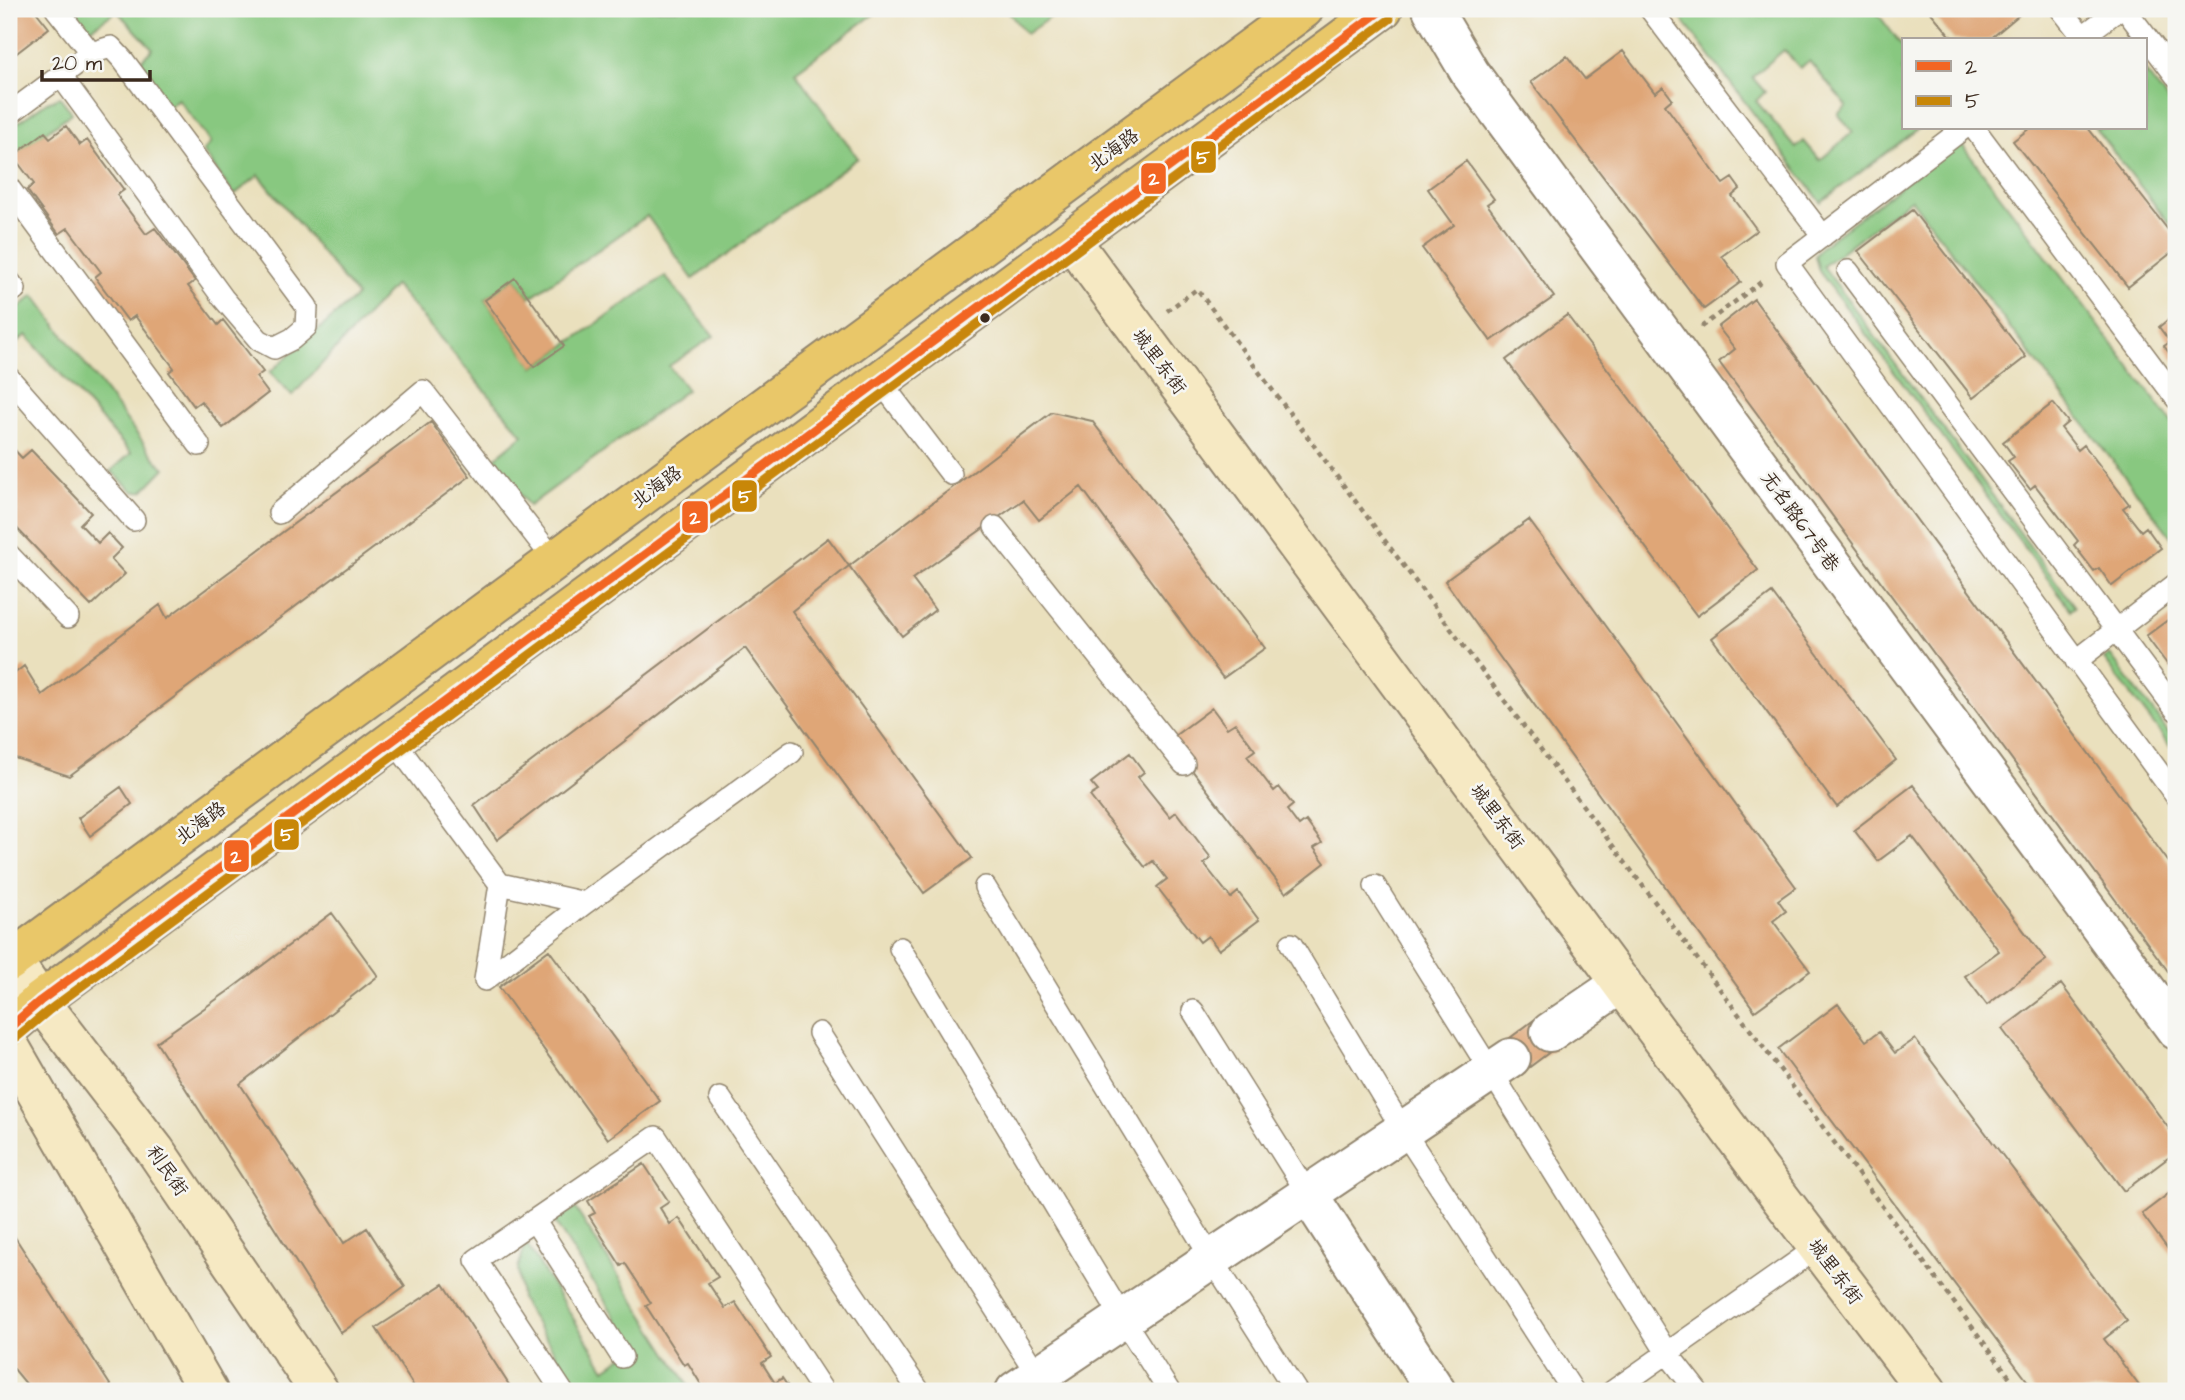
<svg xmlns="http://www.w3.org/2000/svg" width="2185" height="1400" font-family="'Architects Daughter','LXGW WenKai TC',sans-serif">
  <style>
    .green { fill: #88c880; stroke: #62794f; stroke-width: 2; fill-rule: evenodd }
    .building { fill: #dfa677 }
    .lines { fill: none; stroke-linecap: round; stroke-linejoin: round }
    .lane-casing { stroke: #92856e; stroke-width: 24 }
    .street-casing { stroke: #92856e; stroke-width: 42 }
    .secondary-casing { stroke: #92856e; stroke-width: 42 }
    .primary-casing { stroke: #92856e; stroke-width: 42 }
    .path { stroke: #92856e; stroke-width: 4.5; stroke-dasharray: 5 5; stroke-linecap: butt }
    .lane { stroke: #fff; stroke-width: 21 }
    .street { stroke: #fff; stroke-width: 38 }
    .secondary { stroke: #f6e9c3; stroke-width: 38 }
    .primary { stroke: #e9c769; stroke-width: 38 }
    .bus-1-casing { stroke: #f6f6f2; stroke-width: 14 }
    .bus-2-casing { stroke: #f6f6f2; stroke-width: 14 }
    .bus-1 { stroke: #f26522; stroke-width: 9 }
    .bus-2 { stroke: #c88708; stroke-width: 9 }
    .bus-dot { fill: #3b2a1e; stroke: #f6f6f2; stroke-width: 2.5 }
    .labels { text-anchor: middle; stroke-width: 5; stroke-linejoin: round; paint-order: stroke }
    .street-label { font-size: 19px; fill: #3b2a1e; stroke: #f6f6f2 }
    .line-badge { stroke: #f6f6f2; stroke-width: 2.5 }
    .badge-label { font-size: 19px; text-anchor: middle; font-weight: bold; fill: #fff }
  </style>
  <rect width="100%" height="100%" fill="#f6f6f2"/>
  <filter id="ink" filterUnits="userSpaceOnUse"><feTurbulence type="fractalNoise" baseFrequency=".0143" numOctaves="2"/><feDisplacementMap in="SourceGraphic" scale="14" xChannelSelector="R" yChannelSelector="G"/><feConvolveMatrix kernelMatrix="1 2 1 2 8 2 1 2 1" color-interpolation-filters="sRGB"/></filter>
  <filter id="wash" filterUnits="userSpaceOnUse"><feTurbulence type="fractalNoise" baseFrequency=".00686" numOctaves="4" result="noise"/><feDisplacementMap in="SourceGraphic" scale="28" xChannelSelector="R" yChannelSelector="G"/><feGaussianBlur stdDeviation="1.57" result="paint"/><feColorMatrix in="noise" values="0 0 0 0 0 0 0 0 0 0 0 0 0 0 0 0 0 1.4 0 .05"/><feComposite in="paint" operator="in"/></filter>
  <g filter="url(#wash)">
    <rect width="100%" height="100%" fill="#eae0bd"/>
    <path class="green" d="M69,9H881L795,72L858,158L693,279L647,216L529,298L515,278L485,300L534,367L665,276L714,336L669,366L687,390L529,506L493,460L523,435L395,285L292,396L270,372L357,296L259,175L234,195L203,151L211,143L178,99L168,107L137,64L153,49L117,11L87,31Z
      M1006,9H1062L1026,34Z
      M1674,9H1874L1903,47V128H1919L1821,202ZM1784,50L1800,68L1809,61L1847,106L1838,114L1853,132L1820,160L1804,141L1796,148L1756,101L1765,92L1752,77Z
      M2145,71L2176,111V232L2095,128H2145Z
      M60,97L72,113L13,156L9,151V129L47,102Z
      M1959,141L2176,428V543L1911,199L1823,266L2075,607L2071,610L1819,271L1815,256L1821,247Z
      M34,295L157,461L165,468L143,491L134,492L111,471L131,453L26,335L9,349V316Z
      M2110,655L2176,742V754L2104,659Z
      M575,1208L692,1391H605L598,1382L580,1391L521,1300L518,1268L526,1243L605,1369L635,1348L554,1221Z"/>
    <g id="blocks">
      <path class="building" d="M9,9H34L49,28L9,59Z
        M1928,9H2024L2025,10L1989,40H1954Z
        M1623,51L1655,93L1663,87L1672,99L1665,105L1723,184L1732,178L1740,189L1732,196L1757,230L1722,256L1741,282L1704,309L1531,82L1567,56L1585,79Z
        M66,126L80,145L87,140L124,190L117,195L146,234L155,228L195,281L188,286L218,325L223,320L263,372L256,377L268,393L223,428L201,401L194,406L169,372L174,368L135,316L128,321L95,277L101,272L68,228L59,234L27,190L34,184L13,156L45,132L50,138Z
        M2030,128H2088L2176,240V249L2128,287L2013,141Z
        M1466,161L1494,199L1487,204L1554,297L1491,341L1422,248L1454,225L1428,189Z
        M1912,210L2026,357L1973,398L1858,251Z
        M515,278L564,346L534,367L485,300Z
        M1754,299L2176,872V982L1719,362L1735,349L1718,327Z
        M2176,313V362L2164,346L2170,342L2159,327Z
        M1567,315L1758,570L1697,616L1506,360Z
        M2053,403L2068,422L2061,428L2078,450L2084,445L2129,504L2123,508L2141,531L2146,527L2161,548L2112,586L2099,568L2094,571L2074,545L2078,541L2035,485L2030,489L2008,461L2014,457L2003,442Z
        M1052,412L1092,421L1265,648L1223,678L1081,487L1039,520L1023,500L912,579L935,610L902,636L849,566L792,611L972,858L924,893L745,648L497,840L474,805L828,538L849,566Z
        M431,422L470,476L69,776L9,756V678L24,666L42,695L160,605L167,618Z
        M9,444L22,458L31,450L91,513L80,524L98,543L108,533L122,548L111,559L125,574L91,606L9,520Z
        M1529,520L1796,887L1778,900L1786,911L1773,921L1810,971L1755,1011L1445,581Z
        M1772,593L1896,760L1837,807L1712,638Z
        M2176,614V676L2146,636Z
        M1212,708L1227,728L1235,723L1255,750L1247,756L1274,791L1279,787L1293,805L1287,810L1299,826L1306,821L1322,843L1314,848L1325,863L1286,893L1169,740Z
        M1130,753L1144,772L1138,777L1170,817L1176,812L1211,858L1204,864L1231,898L1238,892L1259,920L1219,950L1208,936L1200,942L1157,887L1167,879L1153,861L1145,867L1090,796L1098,791L1091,783Z
        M1913,785L2046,960L1987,1005L1965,976L1999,951L1912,836L1878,861L1854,830Z
        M121,787L132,804L90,836L78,818Z
        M332,913L378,976L240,1084L344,1243L367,1228L405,1287L341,1333L156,1042L227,992Z
        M549,950L660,1101L608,1139L499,987Z
        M2061,984L2176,1138V1152L2124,1191L2002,1029Z
        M1838,1004L1866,1041L1879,1032L1895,1053L1915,1039L2127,1321L2104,1339L2143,1391H2035L1778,1049Z
        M1534,1020L1555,1048L1527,1069L1506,1041Z
        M644,1164L669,1202L660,1208L670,1224L679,1218L718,1277L708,1283L725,1308L735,1302L771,1357L762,1363L775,1383L782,1378L791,1391H701L699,1388L702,1386L688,1363L684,1365L646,1306L651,1303L625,1263L621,1266L589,1216L595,1213L588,1201Z
        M2176,1188V1260L2142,1214Z
        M9,1228L55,1299L114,1391H32L9,1363Z
        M444,1284L513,1391H417L376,1328Z"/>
    </g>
  </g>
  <g filter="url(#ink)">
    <use href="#blocks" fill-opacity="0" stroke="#92856e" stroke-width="2"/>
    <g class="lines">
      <defs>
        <path id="lane" d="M56,9L91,53L111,47L123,60L307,307L306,327L292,339L274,348L259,340L223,298L61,76
          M1650,9L1823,236
          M2061,9L2083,37
          M2125,9L2176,76
          M2078,40L2119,9
          M9,114L91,53
          M1964,128L1787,263L2176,796
          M1974,128L2176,398
          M9,188L199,445
          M1848,271L2176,710
          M9,281L15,289L9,293
          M9,378L134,520
          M880,381L951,474
          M279,513L423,391L555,561
          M995,527L1184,764
          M9,555L68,617
          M2076,661L2176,584
          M394,741L500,884
          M1375,886L1667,1353L1697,1391
          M985,887L1212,1259L1296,1391
          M585,903L500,884L485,980L585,903L792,752
          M1291,944L1403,1130L1573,1391
          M900,948L1123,1319L1169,1391
          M1193,1011L1308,1194
          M819,1033L1042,1382
          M720,1098L919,1391
          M534,1220L622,1357
          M562,1391L476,1260L656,1137L823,1391
          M1613,1391L1818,1247"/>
        <path id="street" d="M1432,9L1470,73L2176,1030
          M1550,1032L1622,983
          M1308,1194L1436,1391
          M1015,1391L1511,1058"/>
        <path id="secondary" d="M1071,240L1775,1191L1927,1391
          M9,955L40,1001L155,1150L319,1391
          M9,1045L208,1391"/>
        <path id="primary" d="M9,962L1304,9
          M9,1028L40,1001L1383,9"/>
      </defs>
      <use href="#lane" class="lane-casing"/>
      <use href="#street" class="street-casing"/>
      <use href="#secondary" class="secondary-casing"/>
      <use href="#primary" class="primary-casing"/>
      <path class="path" d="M1167,311L1197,289L2020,1391
        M1701,327L1764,280"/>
      <use href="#lane" class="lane"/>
      <use href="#street" class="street"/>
      <use href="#secondary" class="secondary"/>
      <use href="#primary" class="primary"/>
      <defs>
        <path id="bus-1" d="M9,1028L40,1001L1383,9"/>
        <path id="bus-2" d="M17,1037L48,1011L1390,19"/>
      </defs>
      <use href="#bus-1" class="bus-1-casing"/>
      <use href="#bus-2" class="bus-2-casing"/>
      <use href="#bus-1" class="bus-1"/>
      <use href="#bus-2" class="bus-2"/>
    </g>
  </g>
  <circle class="bus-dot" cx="985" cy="318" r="6"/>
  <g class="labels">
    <g class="street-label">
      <text transform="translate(1113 149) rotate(-36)" y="7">北海路</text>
      <text transform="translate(1160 361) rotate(53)" y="7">城里东街</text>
      <text transform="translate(656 486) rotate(-36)" y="7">北海路</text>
      <text transform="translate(1801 521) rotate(54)" y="7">无名路67号巷</text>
      <text transform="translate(1498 816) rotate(53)" y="7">城里东街</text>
      <text transform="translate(200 822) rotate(-36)" y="7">北海路</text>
      <text transform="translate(168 1170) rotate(55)" y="7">利民街</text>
      <text transform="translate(1836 1271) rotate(53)" y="7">城里东街</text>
    </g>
  </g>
  <g class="line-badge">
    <rect x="1190" y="140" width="27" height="34" rx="7" fill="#c88708"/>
    <rect x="1140" y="162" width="27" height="33" rx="7" fill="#f26522"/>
    <rect x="731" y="479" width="27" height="34" rx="7" fill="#c88708"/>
    <rect x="681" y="500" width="28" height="34" rx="7" fill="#f26522"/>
    <rect x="273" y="818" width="27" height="33" rx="7" fill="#c88708"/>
    <rect x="223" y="839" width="27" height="34" rx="7" fill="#f26522"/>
  </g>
  <g class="badge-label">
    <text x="1203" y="164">5</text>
    <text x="1154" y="185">2</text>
    <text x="745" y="503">5</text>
    <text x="695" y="524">2</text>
    <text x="287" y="841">5</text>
    <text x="236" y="863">2</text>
  </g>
  <rect width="2185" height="1400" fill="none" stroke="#f6f6f2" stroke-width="35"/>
  <rect x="1902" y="38" width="245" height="91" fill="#f6f6f2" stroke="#aba49d" stroke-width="2"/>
  <rect x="1916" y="61" width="35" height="10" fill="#f26522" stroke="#aba49d" stroke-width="2"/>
  <text x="1965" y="74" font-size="21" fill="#3b2a1e">2</text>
  <rect x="1916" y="96" width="35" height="10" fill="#c88708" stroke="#aba49d" stroke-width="2"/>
  <text x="1965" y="108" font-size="21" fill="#3b2a1e">5</text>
  <path d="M42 70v10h108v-10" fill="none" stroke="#3b2a1e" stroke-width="3.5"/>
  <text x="52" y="70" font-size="21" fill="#3b2a1e" stroke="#f6f6f2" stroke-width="5" paint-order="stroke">20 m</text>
</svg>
